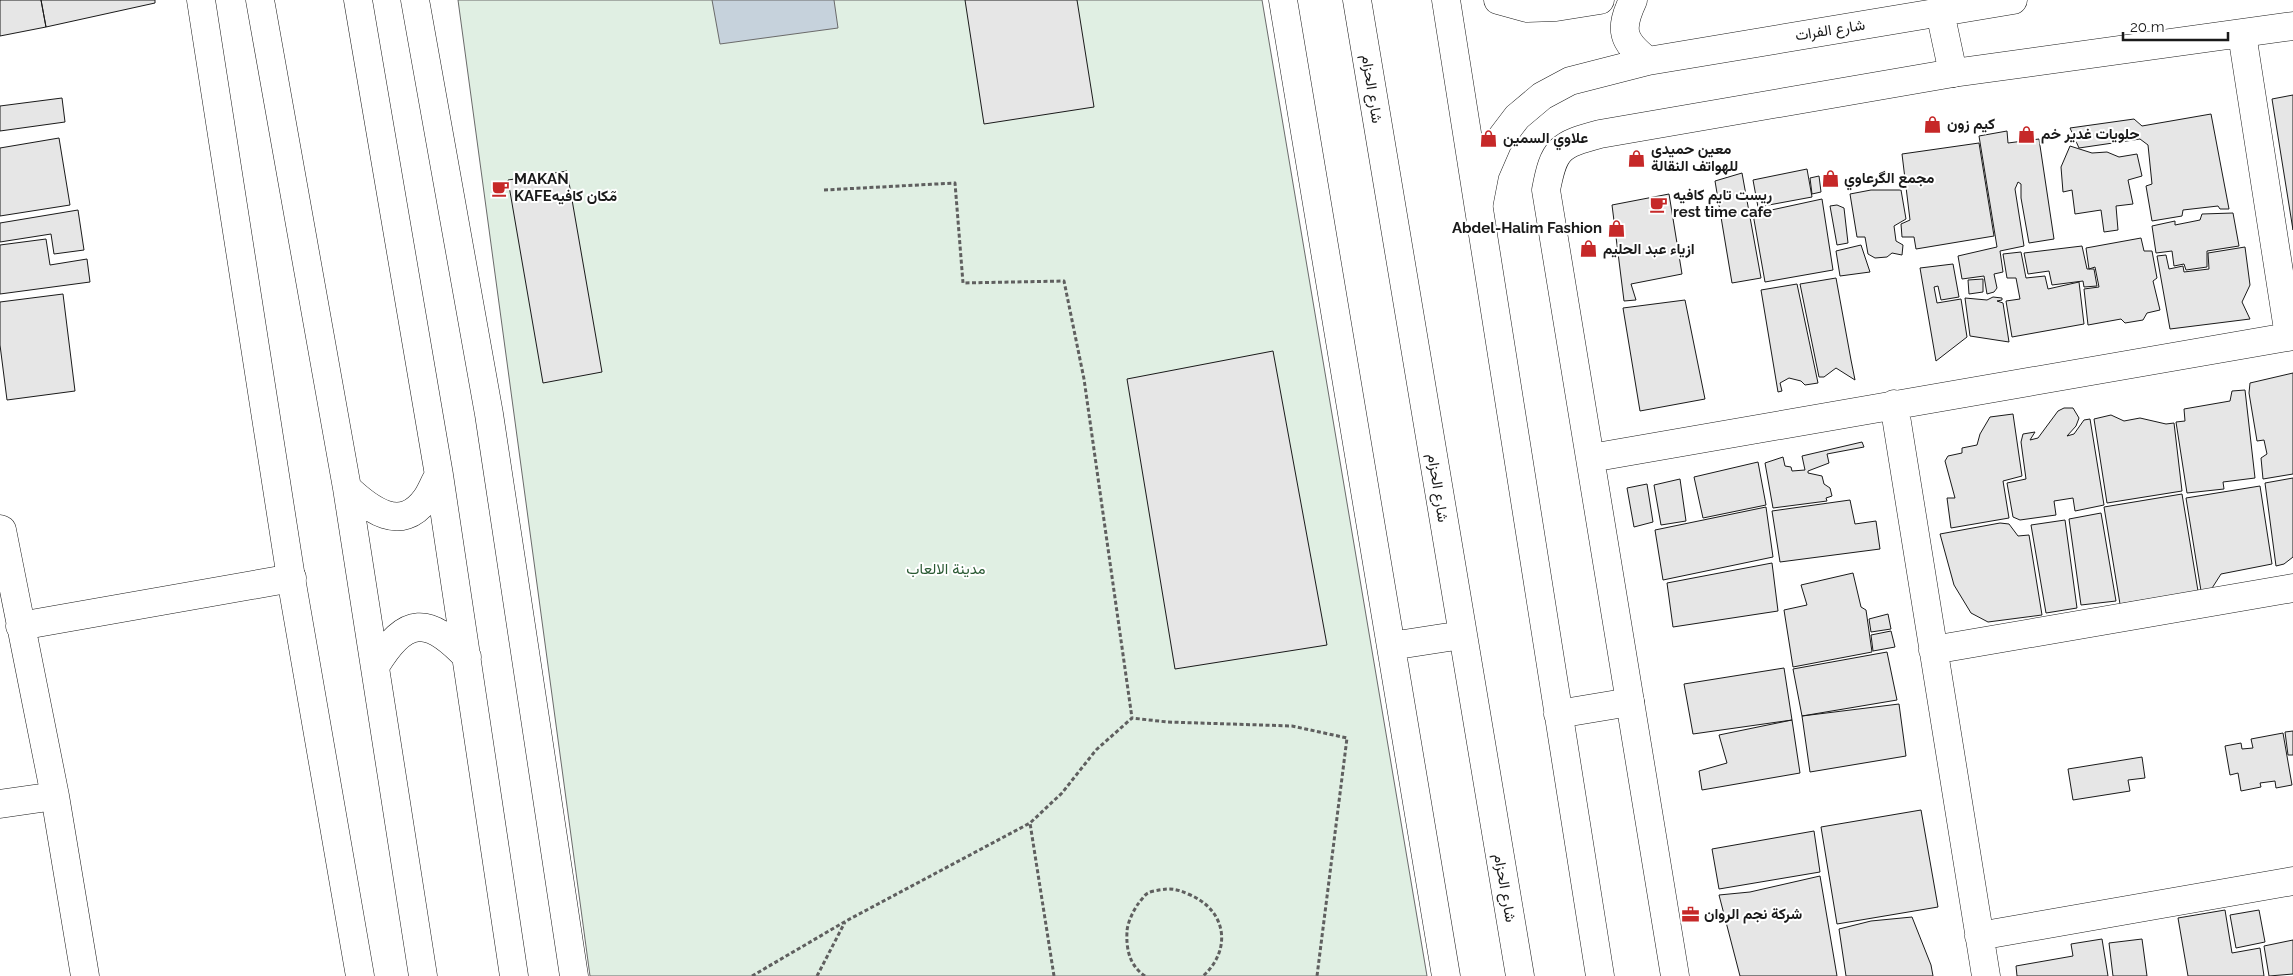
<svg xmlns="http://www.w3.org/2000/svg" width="2293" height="976" font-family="Raleway,Vazirmatn,sans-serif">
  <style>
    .green { fill: #e0efe3; stroke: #6a6a6a }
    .water { fill: #c6d2dc; stroke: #6a6a6a }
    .building { fill: #e6e6e6; stroke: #1a1a1a }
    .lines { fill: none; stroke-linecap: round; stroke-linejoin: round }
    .minor-casing { stroke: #1a1a1a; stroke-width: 29 }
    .tertiary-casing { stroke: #1a1a1a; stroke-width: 29 }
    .secondary-casing { stroke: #1a1a1a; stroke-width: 29 }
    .primary-casing { stroke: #1a1a1a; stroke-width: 29 }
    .path { stroke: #5f5f5f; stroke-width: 3; stroke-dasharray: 4 2.5; stroke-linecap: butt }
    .minor { stroke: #fff; stroke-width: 28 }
    .tertiary { stroke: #fff; stroke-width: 28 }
    .secondary { stroke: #fff; stroke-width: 28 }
    .primary { stroke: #fff; stroke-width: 28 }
    .labels { text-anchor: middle; stroke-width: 4; stroke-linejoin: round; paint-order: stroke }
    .street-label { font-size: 15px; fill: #1a1a1a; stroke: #fff }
    .poi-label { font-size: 15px; font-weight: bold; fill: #1a1a1a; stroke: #fff; text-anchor: start }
    .park-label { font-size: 15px; fill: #2b5a34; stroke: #fff }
  </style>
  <rect width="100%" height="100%" fill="#fff"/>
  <path class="green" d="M458,0H1262L1427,976H590Z"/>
  <path class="water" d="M712,0H834L838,28L720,44Z"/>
  <path class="building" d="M0,0H41L46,27L0,36Z
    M41,0H155V3L46,27Z
    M965,0H1077L1094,107L984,124Z
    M2293,95V230L2272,99Z
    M62,98L65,122L0,131V106Z
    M2211,114L2229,209H2220L2218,206L2183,210L2182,216L2152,221L2146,186L2152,184L2148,145L2140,139L2079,148L2070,128L2134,119L2142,126Z
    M2007,131L2008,143L2039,139L2054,239L2029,243L2021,198V184L2018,182L2015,189L2024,246L2000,251L2003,272L1994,274L1997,288L1994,292L1987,294L1984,276L1962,279L1958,256L1997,247L1979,136Z
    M59,138L70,205L0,216V148Z
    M1979,143L1994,236L1916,249L1914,237H1902L1901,224L1910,220L1902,154Z
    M2070,146L2092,153L2107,152L2119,157L2137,154L2142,176L2128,180L2133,204L2116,206L2118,230L2104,232L2101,210L2075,214L2072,190L2063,192L2061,167Z
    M1807,169L1812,197L1758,207L1753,180Z
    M567,171L602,372L543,383L508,180Z
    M1742,173L1761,278L1732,283L1715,181Z
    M1819,176L1821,192L1812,194L1810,178Z
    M1871,190H1901L1906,219L1894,226L1896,241L1903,245L1902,255L1892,253L1887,257L1875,258L1868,254L1865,237H1857L1850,194Z
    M1669,194L1682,274L1631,284L1636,300L1624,301L1612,205Z
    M1822,199L1833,270L1765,282L1753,214Z
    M1837,205L1844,208L1848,243L1837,245L1830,206Z
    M78,210L84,250L54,254L51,234L0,242V223Z
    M2233,213L2239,246L2207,251V267L2186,270L2184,264L2174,266L2172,251L2156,253L2152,226L2175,221V225L2200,220L2202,214Z
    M2141,238L2144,251H2152L2157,278L2153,281L2160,310L2147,313L2143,320L2125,323L2121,319L2088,325L2084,289L2099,287L2095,267L2089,269L2086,248Z
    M46,239L50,265L87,259L90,282L0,294V245Z
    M1861,245L1870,272L1840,276L1836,251Z
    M2082,246L2087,269H2094L2097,286L2084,287L2083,281L2052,285L2049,271L2028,274L2024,253Z
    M2245,247L2250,285L2242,302L2250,319L2170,329L2157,256L2166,255L2169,269L2183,266L2184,272L2209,269L2208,253Z
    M2021,252L2026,278L2045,276L2048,289L2079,282L2084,324L2012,337L2006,301L2020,299L2016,278H2007L2003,254Z
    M1953,264L1959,297L1941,300L1938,286L1934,287L1937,303L1961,299L1967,337L1936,361L1920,268Z
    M1836,278L1851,360L1855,380L1836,368L1824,377H1819L1800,284Z
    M1983,279V292L1969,294L1968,280Z
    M1797,284L1818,383L1805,385L1801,381L1789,378L1780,383L1782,391L1778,392L1761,290Z
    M63,294L75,391L7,400L0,345V302Z
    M1993,297L2002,298V300L1997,301L2003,303L2009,342L1970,336L1965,298L1987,300Z
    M1685,300L1705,399L1640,411L1623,308Z
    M1273,351L1327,645L1175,669L1127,379Z
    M2293,373V474L2263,479L2261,458L2267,454L2264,440L2257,441L2249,393L2250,383Z
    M2245,390L2255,478L2223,482L2224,489L2187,493L2176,422L2185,421L2184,409L2230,401L2232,391Z
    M2064,408H2073L2079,418L2076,426L2067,436L2074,434L2084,420L2090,419L2104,505L2075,511L2073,498L2054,501L2056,515L2020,520L2013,517L2007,483L2026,479L2021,442L2023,434L2035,432L2030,440L2038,438L2058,411Z
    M2013,414L2022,476L2003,481L2009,518L1951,528L1947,498H1955L1945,461L1948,456L1962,453V448L1977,445L1980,434L1990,417Z
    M2111,415L2124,421L2140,418L2166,424L2174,423L2182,491L2107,503L2094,419Z
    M1862,442L1864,447L1827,454L1829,463L1808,471V473L1822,476L1824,484L1830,488L1832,496L1826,498L1827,501L1773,508L1765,463L1783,457L1785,466L1791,467L1792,471L1805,470L1802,456Z
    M1758,462L1766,505L1703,518L1694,477Z
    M2293,478V557L2284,564L2276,566L2265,483Z
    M1680,479L1686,521L1661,525L1654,485Z
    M1647,484L1653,522L1634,527L1627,488Z
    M2260,486L2272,564L2221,574L2207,596L2202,597L2186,498Z
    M2182,494L2198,591L2120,604L2104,507Z
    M1850,500L1855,524L1876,521L1880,549L1780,562L1772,511Z
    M1766,507L1773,557L1663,580L1655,530Z
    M2101,513L2116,601L2081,605L2069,519Z
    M2065,520L2077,608L2046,613L2031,525Z
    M2000,523L2009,524L2018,536L2029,535L2042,615L1988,622L1971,613L1954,585L1940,534Z
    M1772,563L1778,611L1673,627L1667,583Z
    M1853,573L1861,607L1866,610L1872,652L1793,667L1784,610L1807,605L1801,585Z
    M1888,614L1891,629L1871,632L1869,619Z
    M1891,631L1895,647L1873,651L1871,635Z
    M1887,652L1897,700L1802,716L1793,669Z
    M1784,668L1792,720L1693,734L1684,684Z
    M1899,704L1906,756L1810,772L1802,716Z
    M1792,720L1800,773L1702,790L1699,771L1727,763L1719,735Z
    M2293,731V755H2288L2285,732Z
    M2283,733L2292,785L2276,788L2275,781L2260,783L2261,787L2241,791L2238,773L2230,775L2225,746L2241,743L2242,749L2253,748L2251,739Z
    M2142,757L2145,778L2128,780L2130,791L2073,800L2068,769Z
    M1921,810L1938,907L1837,924L1821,827Z
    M1814,831L1820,872L1719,889L1712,849Z
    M1820,876L1837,976H1740L1719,895L1750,892Z
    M2225,910L2232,953L2260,948L2264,976H2188L2178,918Z
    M2259,910L2265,942L2236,948L2230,915Z
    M1912,917L1931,965L1933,976H1846L1839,929L1871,921Z
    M2102,939L2108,976H2017L2016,966L2073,956L2071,944Z
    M2142,939L2147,976H2113L2109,943Z
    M2293,940V974L2269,976L2264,946Z"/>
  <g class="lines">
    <defs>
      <path id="minor" d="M415,0L489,414L574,976
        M2242,34L2289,336
        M1894,404L1986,976
        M1591,458L2293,336
        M0,529L2,530L55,796L85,976
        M20,626L292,578
        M1933,650L2293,588
        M0,804L55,796
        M1979,936L2293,881
        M1675,976L1546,190C1554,148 1559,145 1600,134L1953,73L2293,26"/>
      <path id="tertiary" d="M201,0L291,578L360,976
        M260,0L347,488L423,976
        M358,0L439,475L514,976
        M347,488C369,509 401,534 426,499C431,492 434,483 439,475
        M376,665C406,616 428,616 467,657"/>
      <path id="secondary" d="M1498,0L1527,8L1556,7L1600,0
        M1633,0C1619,30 1622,41 1648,61
        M1940,12L1953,73
        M1479,203L1485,172L1498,142L1517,117L1542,96L1570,81L1648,61L2013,0"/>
      <path id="primary" d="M1283,0L1446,976
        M1357,0L1520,976
        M1446,0L1600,976
        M1391,646L1462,635
        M1558,714L1630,702"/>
    </defs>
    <use href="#minor" class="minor-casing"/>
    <use href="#tertiary" class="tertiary-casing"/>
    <use href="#secondary" class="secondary-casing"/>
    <use href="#primary" class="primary-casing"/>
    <path class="path" d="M824,190L955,183L963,283L1064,281L1084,379L1132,718
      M752,976L846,921L1030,823
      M817,976L845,922
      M1054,976L1030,823L1062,793L1096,750L1132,718L1167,722L1292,726L1347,738L1317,976
      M1145,976C1130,966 1126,950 1127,932C1127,924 1133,911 1138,904C1141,901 1144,895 1148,893C1151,891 1156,891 1159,890C1171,888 1177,889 1188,894C1226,909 1233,949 1203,976"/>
    <use href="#minor" class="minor"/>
    <use href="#tertiary" class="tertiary"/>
    <use href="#secondary" class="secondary"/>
    <use href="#primary" class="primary"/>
  </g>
  <defs>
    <symbol id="shop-bare" viewBox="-9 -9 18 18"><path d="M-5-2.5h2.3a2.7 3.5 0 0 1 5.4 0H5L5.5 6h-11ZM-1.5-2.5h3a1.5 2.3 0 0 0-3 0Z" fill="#c62828" stroke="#fff" stroke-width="2.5" paint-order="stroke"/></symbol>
    <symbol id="cafe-bare" viewBox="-9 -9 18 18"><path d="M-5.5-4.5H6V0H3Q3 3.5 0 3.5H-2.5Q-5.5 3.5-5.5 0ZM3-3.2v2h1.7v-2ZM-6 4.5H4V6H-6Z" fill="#c62828" stroke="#fff" stroke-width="2.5" paint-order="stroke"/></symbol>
    <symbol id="office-bare" viewBox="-9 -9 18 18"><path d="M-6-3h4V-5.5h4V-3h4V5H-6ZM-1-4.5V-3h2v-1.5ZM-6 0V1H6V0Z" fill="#c62828" stroke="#fff" stroke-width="2.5" paint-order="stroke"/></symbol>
  </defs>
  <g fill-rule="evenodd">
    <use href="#shop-bare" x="1920" y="112" width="25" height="25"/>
    <use href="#shop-bare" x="2014" y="122" width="25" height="25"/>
    <use href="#shop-bare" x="1476" y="126" width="25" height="25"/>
    <use href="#shop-bare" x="1624" y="146" width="25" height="25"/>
    <use href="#shop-bare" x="1818" y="166" width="25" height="25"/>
    <use href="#cafe-bare" x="488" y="176" width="25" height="25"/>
    <use href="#cafe-bare" x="1646" y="192" width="25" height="25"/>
    <use href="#shop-bare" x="1604" y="216" width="25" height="25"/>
    <use href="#shop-bare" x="1576" y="236" width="25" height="25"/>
    <use href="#office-bare" x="1678" y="902" width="25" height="25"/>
  </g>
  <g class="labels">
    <g class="street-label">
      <text transform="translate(1830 30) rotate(-9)" y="5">شارع الفرات</text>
      <text transform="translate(1372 89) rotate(81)" y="5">شارع الحزام</text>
      <text transform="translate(1438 488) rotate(81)" y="5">شارع الحزام</text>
      <text transform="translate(1505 888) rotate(80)" y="5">شارع الحزام</text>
    </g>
    <g class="poi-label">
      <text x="1947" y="129">كيم زون</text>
      <text x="2041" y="139">حلويات غدير خم</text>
      <text x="1503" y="143">علاوي السمين</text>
      <text x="1651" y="154">معين حميدي<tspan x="1651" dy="17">للهواتف النقالة</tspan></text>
      <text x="1844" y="183">مجمع الگرعاوي</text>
      <text x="514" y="184">MAKAN<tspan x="514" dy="17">KAFEمٓكان كافيه</tspan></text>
      <text x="1673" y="200">ريست تايم كافيه<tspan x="1673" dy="17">rest time cafe</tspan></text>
      <text x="1602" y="233" text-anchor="end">Abdel-Halim Fashion</text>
      <text x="1603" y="254">ازياء عبد الحليم</text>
      <text x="1704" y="919">شركة نجم الروان</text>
    </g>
    <g class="park-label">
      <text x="946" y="574">مدينة الالعاب</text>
    </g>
  </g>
  <path d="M2123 32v8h105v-8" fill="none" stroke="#1a1a1a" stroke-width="2.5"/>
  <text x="2130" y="32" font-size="15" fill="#1a1a1a" stroke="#ffffff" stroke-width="4" paint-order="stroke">20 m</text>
</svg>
